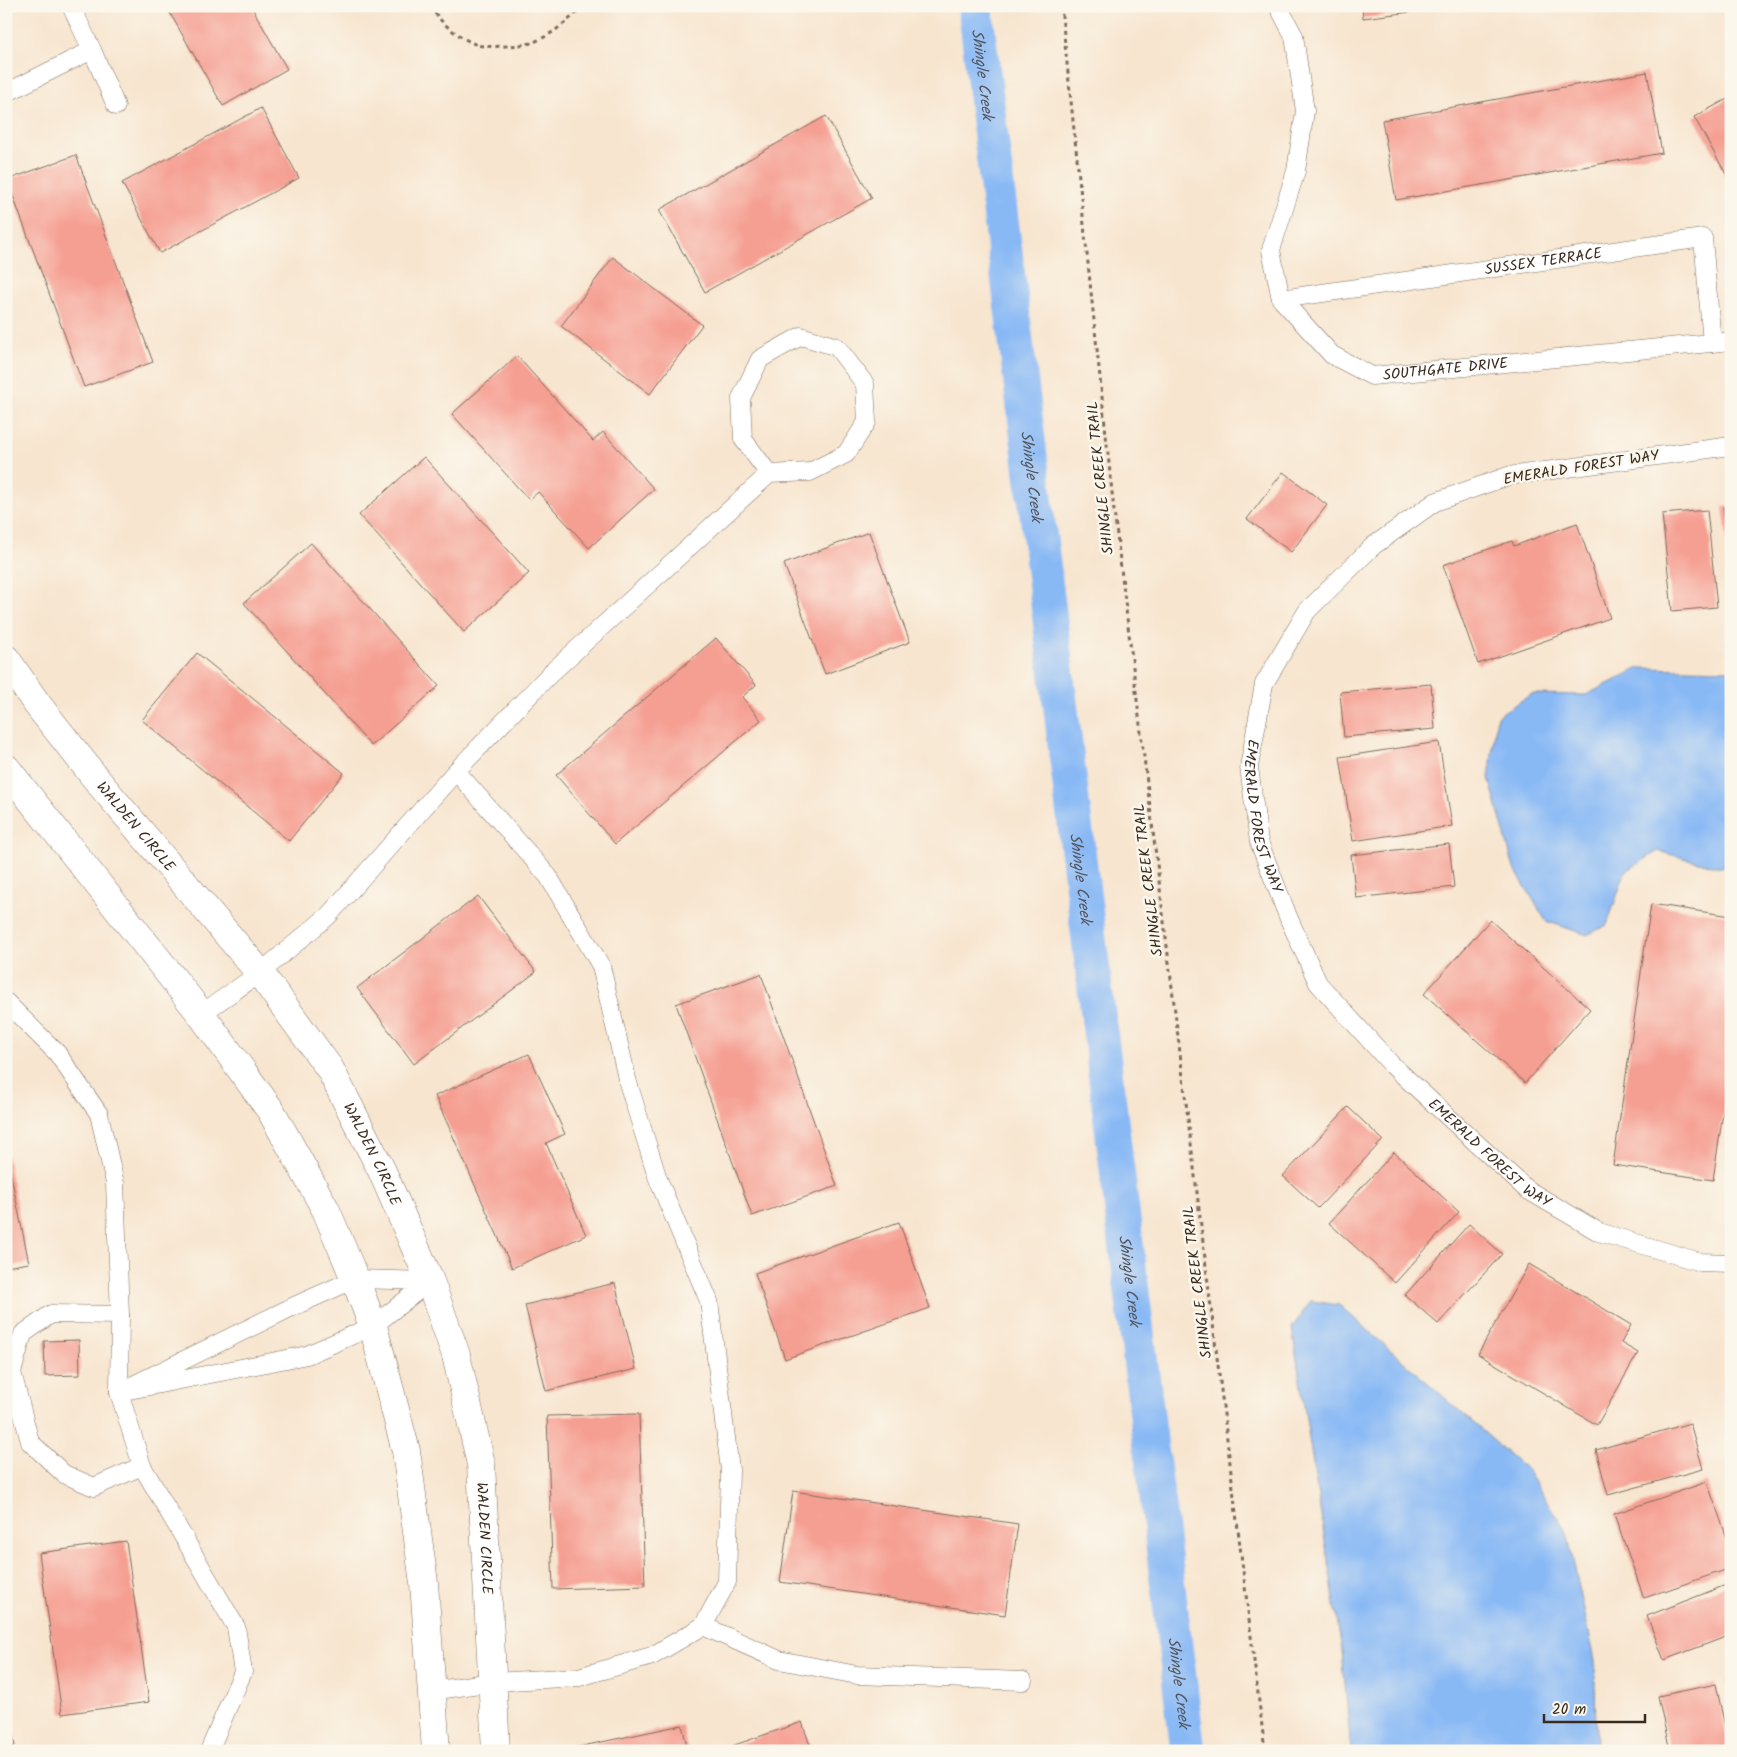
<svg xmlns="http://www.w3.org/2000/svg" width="1737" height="1757" font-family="Kalam,sans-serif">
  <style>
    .water { fill: #89b9f5; stroke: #62728a }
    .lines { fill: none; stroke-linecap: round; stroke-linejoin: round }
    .canal { stroke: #89b9f5; stroke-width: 35 }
    .building { fill: #f59f92 }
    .service-casing { stroke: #7d6b5c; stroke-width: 19 }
    .minor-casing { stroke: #7d6b5c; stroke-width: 29 }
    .path { stroke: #7d6b5c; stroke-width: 3; stroke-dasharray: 4 4; stroke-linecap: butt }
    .service { stroke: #fff; stroke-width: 18 }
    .minor { stroke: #fff; stroke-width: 28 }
    .labels { text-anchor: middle; stroke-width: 5; stroke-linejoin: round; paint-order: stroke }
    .street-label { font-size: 15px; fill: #3b2a1e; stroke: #fbf7ec }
    .water-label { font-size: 16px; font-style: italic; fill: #52555e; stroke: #fbf7ec }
  </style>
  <rect width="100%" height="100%" fill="#fbf7ec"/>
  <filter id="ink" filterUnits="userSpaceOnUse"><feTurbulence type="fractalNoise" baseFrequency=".02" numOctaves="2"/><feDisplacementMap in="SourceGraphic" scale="10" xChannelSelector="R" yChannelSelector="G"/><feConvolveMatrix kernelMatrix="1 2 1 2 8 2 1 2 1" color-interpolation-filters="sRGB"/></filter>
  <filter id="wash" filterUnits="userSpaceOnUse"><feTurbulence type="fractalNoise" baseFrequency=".0096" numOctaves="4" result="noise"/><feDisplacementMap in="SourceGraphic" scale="20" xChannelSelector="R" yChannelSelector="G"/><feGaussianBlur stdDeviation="1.12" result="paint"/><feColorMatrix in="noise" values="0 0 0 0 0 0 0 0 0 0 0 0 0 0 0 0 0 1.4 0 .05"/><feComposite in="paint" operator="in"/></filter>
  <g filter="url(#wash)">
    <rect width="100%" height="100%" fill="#f7e5cf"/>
    <path class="water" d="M1639,668L1731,670V866H1714L1658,851L1625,872L1607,925L1587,935L1546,921L1514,868L1489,778L1497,716L1532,694L1586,695Z
      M1311,1301L1339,1305L1527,1470L1567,1533L1595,1660L1596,1751H1351L1342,1651L1292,1328Z"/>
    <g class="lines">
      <path class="canal" id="s1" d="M975,6L1188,1751"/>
    </g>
    <g id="blocks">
      <path class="building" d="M166,6H251L287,69L223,106Z
        M1362,6H1451V7L1363,18Z
        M1647,72L1662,153L1396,200L1382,120Z
        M1731,97V183L1694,117Z
        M261,108L299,178L160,253L122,183Z
        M826,116L872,198L705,292L659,210Z
        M76,155L153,362L84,387L7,180Z
        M613,257L702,325L650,394L561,326Z
        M517,356L593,441L603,432L654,489L589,548L538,492L529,500L452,414Z
        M424,457L529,573L464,632L359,515Z
        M1283,472L1327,505L1291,552L1247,519Z
        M1731,506V562H1730L1723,507Z
        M1707,510L1717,607L1672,611L1662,514Z
        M1577,523L1610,618L1478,664L1443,565L1512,541L1514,546Z
        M869,532L910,642L825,674L784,564Z
        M311,543L439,686L371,746L244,603Z
        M716,638L756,685L742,697L761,720L615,844L556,775Z
        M197,653L344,773L289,841L142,720Z
        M1431,684L1435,729L1344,737L1340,692Z
        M1439,742L1452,826L1353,841L1340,757Z
        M1449,844L1454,887L1356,898L1351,855Z
        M478,896L536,972L414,1064L357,988Z
        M1651,904L1731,916V1059L1713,1180L1613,1165Z
        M1490,920L1590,1009L1525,1083L1424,994Z
        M761,974L837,1186L752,1216L676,1004Z
        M529,1054L565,1134L546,1143L586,1235L512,1268L435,1096Z
        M1348,1107L1383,1140L1318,1208L1283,1176Z
        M6,1151L29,1263L6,1267Z
        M1394,1152L1459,1212L1395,1283L1329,1223Z
        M899,1222L930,1308L785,1359L755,1273Z
        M1469,1224L1502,1254L1438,1324L1405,1295Z
        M1529,1264L1631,1325L1621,1343L1638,1353L1597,1425L1478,1354Z
        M615,1283L636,1369L546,1391L525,1305Z
        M79,1340L80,1375L45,1376L44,1341Z
        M639,1414L645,1586L553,1589L547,1416Z
        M1690,1423L1703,1469L1608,1495L1596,1450Z
        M1707,1482L1731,1549V1568L1644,1598L1614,1514Z
        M793,1491L1018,1524L1005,1615L780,1582Z
        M126,1541L149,1702L62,1714L39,1553Z
        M1731,1583V1635L1664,1660L1647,1616Z
        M1731,1679V1695H1730L1727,1680Z
        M1716,1684L1730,1751H1670L1658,1696Z
        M6,1702L15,1746L6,1747Z
        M802,1722L812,1751H721L720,1750Z
        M682,1725L688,1751H564V1750Z"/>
    </g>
  </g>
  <g filter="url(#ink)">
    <use href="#blocks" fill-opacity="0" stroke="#7d6b5c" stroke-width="1"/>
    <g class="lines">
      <defs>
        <g id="service">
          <path id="s2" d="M1278,6L1294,36L1305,111L1296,171L1271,250L1281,299L1332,355L1372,376L1731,341"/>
          <path d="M92,50L116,106"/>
          <path d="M6,93L92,50L71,6"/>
          <path id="s3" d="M1281,299L1703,238L1712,343"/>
          <path id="s4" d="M1731,446L1508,476L1435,502L1373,546L1307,611L1264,684L1249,767L1259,842L1289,919L1318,983L1392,1065L1526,1189L1599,1232L1700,1262L1731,1263"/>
          <path d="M6,1002L57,1053L99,1114L115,1183L120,1315L119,1392L142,1466L236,1627L243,1672L209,1751"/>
          <path d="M201,1014L260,973L328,916L456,771L551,673L769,474L810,472L846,454L867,422L865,384L837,347L801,336L760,359L741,398L743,439L769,474"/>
          <path d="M355,1279L430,1281L373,1326L307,1355L119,1392L290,1308Z"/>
          <path d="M120,1315L51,1314L23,1334L12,1372L30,1442L64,1474L94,1487L142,1466"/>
          <path d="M703,1626L779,1660L857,1675L1023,1681"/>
          <path d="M432,1691L492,1682L579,1677L652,1656L703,1626L727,1582L730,1470L709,1301L658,1179L628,1083L601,966L548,876L456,771"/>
        </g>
        <g id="minor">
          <path id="s5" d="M6,659L37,704L101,785L260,973L330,1069L382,1171L430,1281L456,1355L481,1464L496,1751"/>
          <path d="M6,768L201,1014L271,1111L326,1210L355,1279L373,1326L406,1451L424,1583L436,1751"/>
        </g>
      </defs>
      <use href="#service" class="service-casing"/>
      <use href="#minor" class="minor-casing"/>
      <path class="path" d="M431,6C439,23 460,38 477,45C486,48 525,46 534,42C554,34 568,20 584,6
        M1061,6L1114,511L1265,1751"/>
      <use href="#service" class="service"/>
      <use href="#minor" class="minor"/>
    </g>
  </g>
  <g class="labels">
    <g class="street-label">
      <text dy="5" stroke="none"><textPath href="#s3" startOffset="265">SUSSEX TERRACE</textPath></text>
      <text dy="5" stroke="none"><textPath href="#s2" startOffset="498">SOUTHGATE DRIVE</textPath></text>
      <text transform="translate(1581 467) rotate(-9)" y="5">EMERALD FOREST WAY</text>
      <text transform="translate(1100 478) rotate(-96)" y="5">SHINGLE CREEK TRAIL</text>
      <text dy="5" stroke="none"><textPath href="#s4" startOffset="691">EMERALD FOREST WAY</textPath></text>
      <text dy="5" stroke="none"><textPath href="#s5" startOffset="212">WALDEN CIRCLE</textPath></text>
      <text transform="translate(1148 880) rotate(-97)" y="5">SHINGLE CREEK TRAIL</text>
      <text dy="5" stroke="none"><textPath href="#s4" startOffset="1111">EMERALD FOREST WAY</textPath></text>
      <text dy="5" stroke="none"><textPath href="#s5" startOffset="618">WALDEN CIRCLE</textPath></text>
      <text transform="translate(1197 1282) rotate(-97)" y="5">SHINGLE CREEK TRAIL</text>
      <text dy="5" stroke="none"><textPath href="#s5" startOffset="1022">WALDEN CIRCLE</textPath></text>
    </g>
    <g class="water-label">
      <text dy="6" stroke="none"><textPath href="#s1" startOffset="69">Shingle Creek</textPath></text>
      <text dy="6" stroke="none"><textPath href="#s1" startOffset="474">Shingle Creek</textPath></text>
      <text dy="6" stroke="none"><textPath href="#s1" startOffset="879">Shingle Creek</textPath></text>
      <text dy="6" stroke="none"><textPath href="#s1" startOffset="1284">Shingle Creek</textPath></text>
      <text dy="6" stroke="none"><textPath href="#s1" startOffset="1689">Shingle Creek</textPath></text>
    </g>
  </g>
  <rect width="1737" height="1757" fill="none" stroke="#fbf7ec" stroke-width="25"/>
  <path d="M1544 1714v8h101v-8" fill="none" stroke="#3b2a1e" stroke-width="2.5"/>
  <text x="1552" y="1714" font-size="15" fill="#3b2a1e" stroke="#fbf7ec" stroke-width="4" paint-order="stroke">20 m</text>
</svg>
